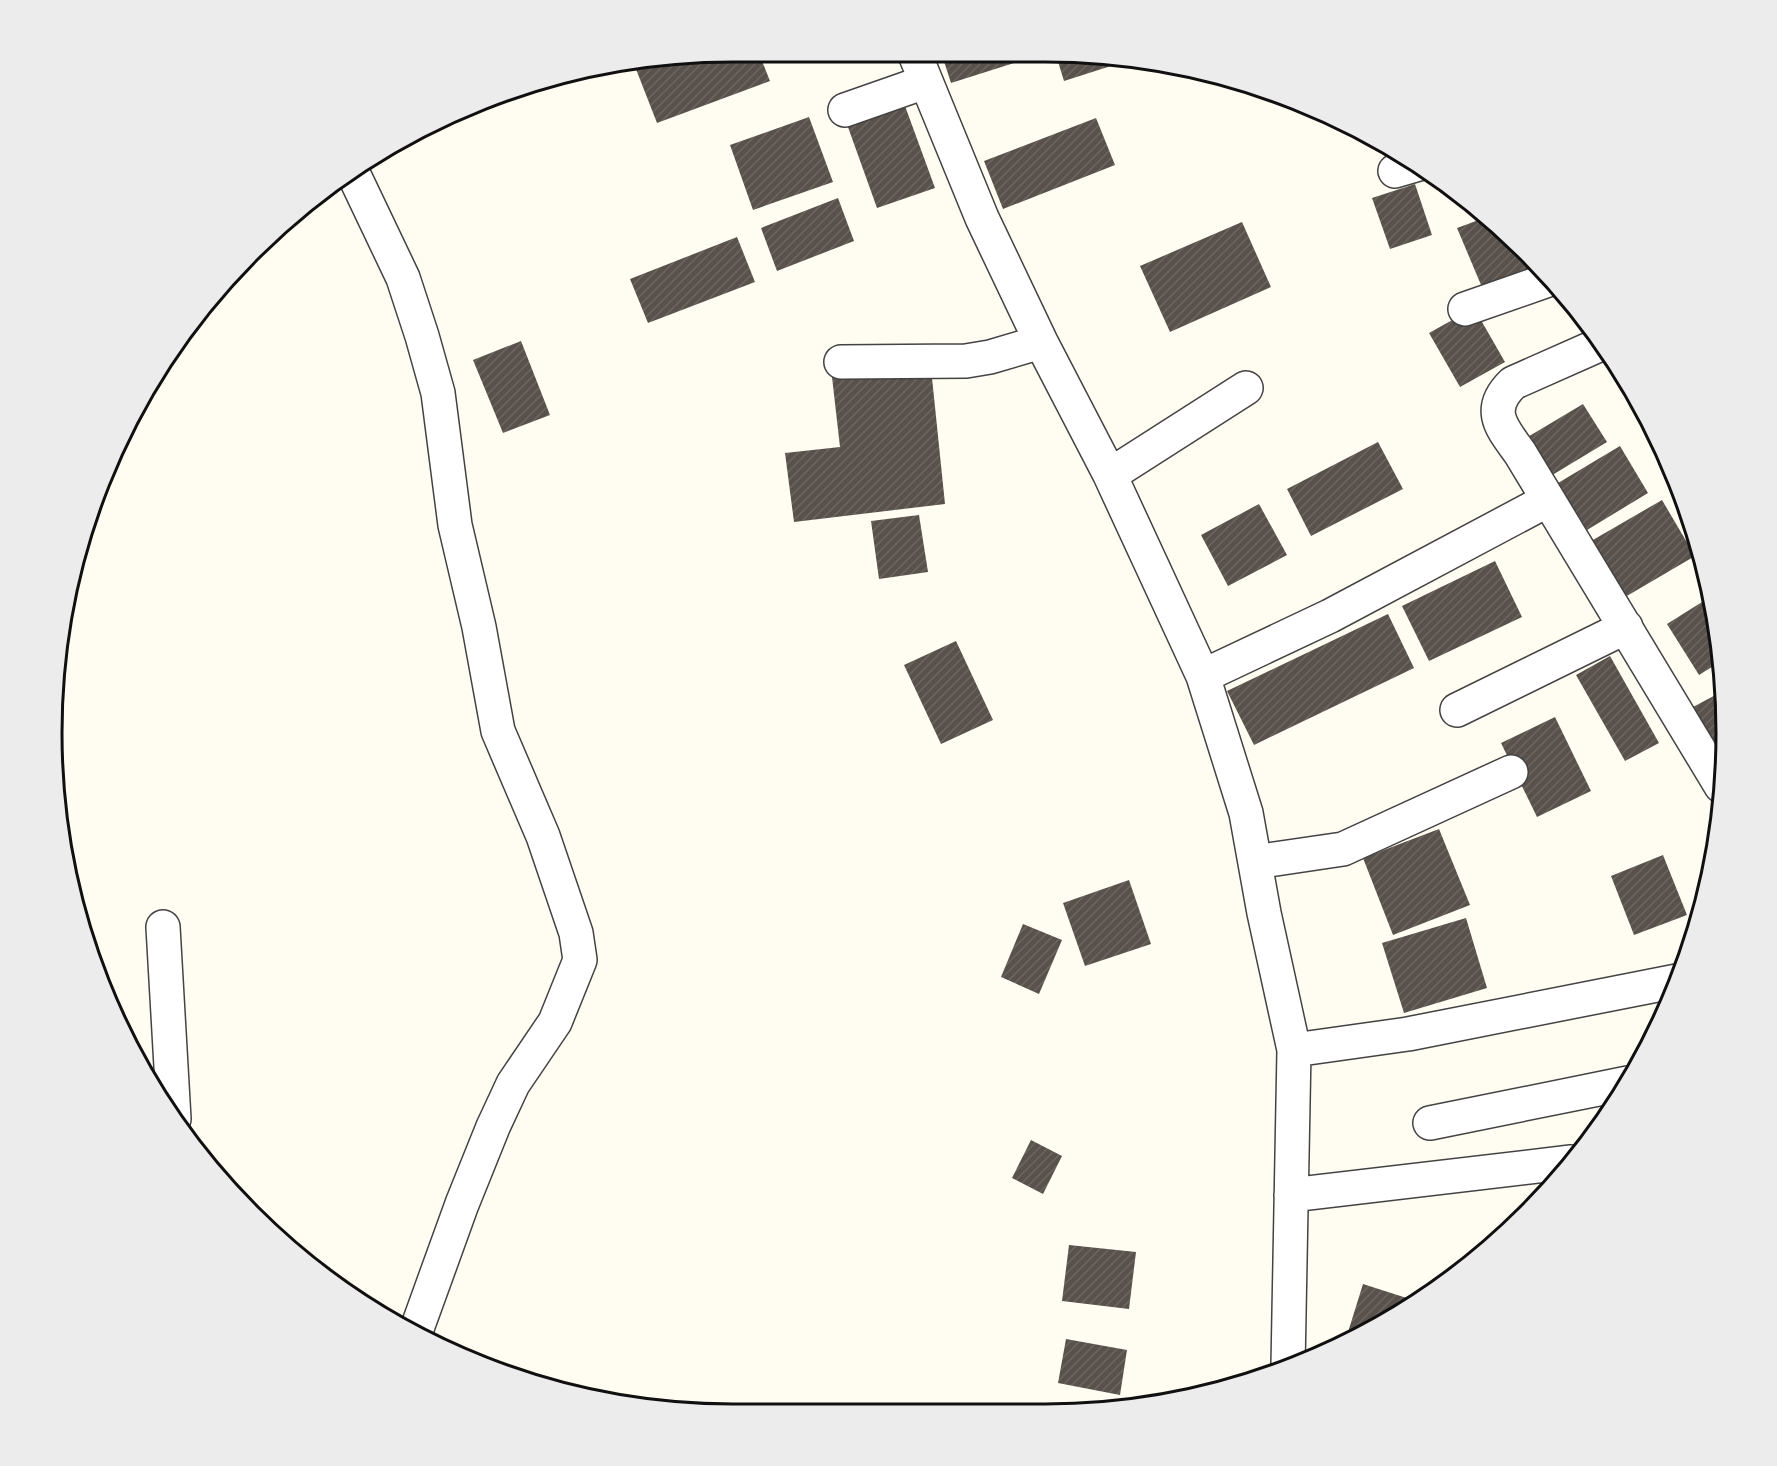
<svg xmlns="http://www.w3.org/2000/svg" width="1777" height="1466" font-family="'Roboto Serif',serif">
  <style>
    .building { fill: url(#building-hatch) }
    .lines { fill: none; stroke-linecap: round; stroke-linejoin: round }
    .minor-casing { stroke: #434343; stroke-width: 36 }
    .minor { stroke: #fff; stroke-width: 33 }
    .rim { fill: none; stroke: #101010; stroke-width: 3 }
  </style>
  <defs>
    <pattern id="building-hatch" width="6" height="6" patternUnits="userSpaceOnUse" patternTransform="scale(1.5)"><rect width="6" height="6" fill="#59514b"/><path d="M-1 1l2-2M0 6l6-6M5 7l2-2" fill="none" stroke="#6c6561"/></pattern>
  </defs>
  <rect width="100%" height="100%" fill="#fffdf2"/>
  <path class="building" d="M733,51H758L770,81L657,123L634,64Z
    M941,52H1046V53L951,83Z
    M1055,52H1089L1111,55L1114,65L1064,81Z
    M901,95L935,188L877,208L844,116Z
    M809,117L833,182L753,210L730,145Z
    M1096,118L1115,165L1003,209L984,161Z
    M1415,184L1432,235L1390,249L1372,198Z
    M838,198L854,241L777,271L761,228Z
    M1468,203L1522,247L1533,271L1484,292L1457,228L1476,221Z
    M1242,222L1271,287L1170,332L1140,266Z
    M737,237L755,282L648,323L630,279Z
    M1474,308L1505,362L1460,387L1429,333Z
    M521,341L550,415L503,433L473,360Z
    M931,368L945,504L794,522L785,453L840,447L832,377Z
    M1583,404L1607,442L1549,477L1526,438Z
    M1378,442L1403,489L1311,536L1287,489Z
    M1620,446L1648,493L1587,530L1558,483Z
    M1662,500L1695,556L1620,600L1586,544Z
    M1259,504L1287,555L1228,586L1201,535Z
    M919,515L928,572L879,579L871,521Z
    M1495,561L1522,617L1429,661L1402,606Z
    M1710,597L1720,662L1699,675L1667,624Z
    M1388,614L1414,668L1254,745L1227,691Z
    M956,641L993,720L941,744L904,665Z
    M1610,656L1659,743L1625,761L1576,675Z
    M1725,690L1723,748L1718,751L1693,707Z
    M1555,717L1591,791L1537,817L1501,743Z
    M1439,829L1470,905L1393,935L1363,858Z
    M1663,855L1687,915L1634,935L1611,876Z
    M1129,880L1151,944L1085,966L1063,903Z
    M1466,918L1487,988L1404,1013L1382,943Z
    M1023,924L1062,940L1039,994L1001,977Z
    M1031,1140L1062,1156L1043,1194L1012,1178Z
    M1069,1245L1136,1252L1129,1309L1062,1301Z
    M1363,1284L1416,1301L1344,1345Z
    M1066,1339L1127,1350L1120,1395L1058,1383Z
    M1031,1403L1080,1412V1414H1029Z"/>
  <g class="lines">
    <defs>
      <path id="minor" d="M914,52L982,218L1041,342L1110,475L1203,676L1246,813L1264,913L1294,1050L1288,1366
        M845,110L925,82
        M1395,171L1419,164
        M353,173L403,278L422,336L438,393L455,525L479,627L498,731L543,836L576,933L580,960L555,1022L513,1084L493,1127L462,1204L415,1334
        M1465,309L1551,279
        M1601,344L1513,383C1485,410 1502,428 1520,453L1721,786
        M841,362L966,361L990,357L1041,342
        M1110,475L1246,388
        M1203,676L1330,616L1548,500
        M1457,710L1626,627
        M1255,862L1343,849L1511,772
        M163,927L174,1119
        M1294,1050L1408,1034L1677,981
        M1430,1123L1628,1083
        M1291,1195L1571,1162"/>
    </defs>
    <use href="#minor" class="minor-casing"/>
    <use href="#minor" class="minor"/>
  </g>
  <path d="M0 0H1777V1466H0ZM733 62H1045A671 671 0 0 1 1716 733V733A671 671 0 0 1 1045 1404H733A671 671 0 0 1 62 733V733A671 671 0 0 1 733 62Z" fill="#ececec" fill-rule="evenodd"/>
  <path class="rim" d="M733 62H1045A671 671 0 0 1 1716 733V733A671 671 0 0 1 1045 1404H733A671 671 0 0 1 62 733V733A671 671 0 0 1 733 62Z"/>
</svg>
